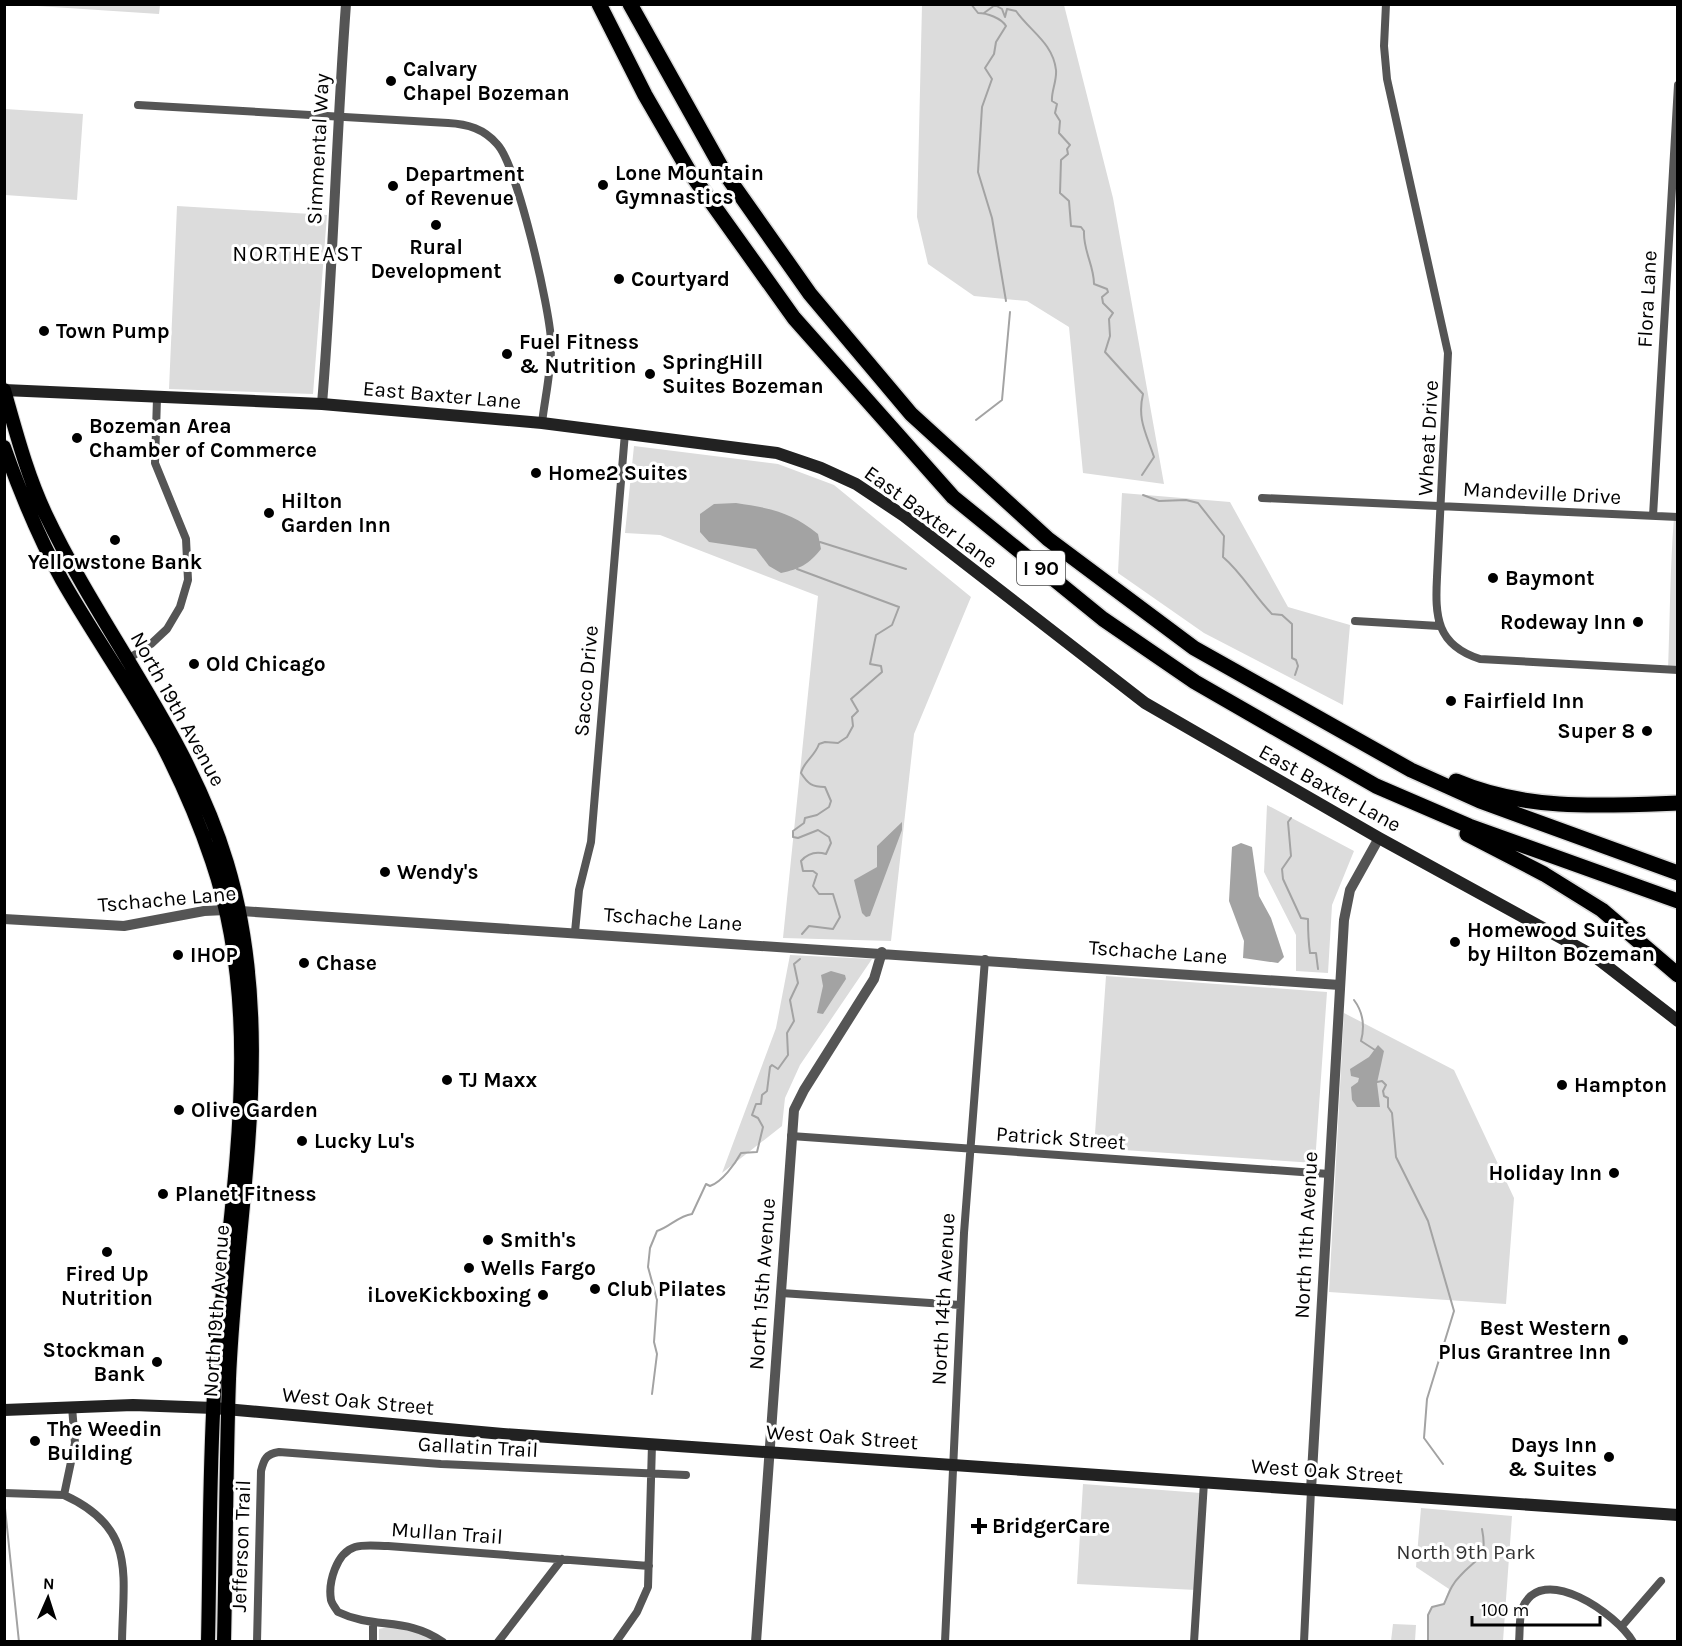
<svg xmlns="http://www.w3.org/2000/svg" width="1682" height="1646" font-family="Karla,sans-serif">
  <style>
    .green { fill: #dcdcdc }
    .water { fill: #a3a3a3 }
    .lines { fill: none; stroke-linecap: round; stroke-linejoin: round }
    .stream { stroke: #a3a3a3; stroke-width: 2 }
    .primary-casing { stroke: #dbdbdb; stroke-width: 16 }
    .motorway-casing { stroke: #dbdbdb; stroke-width: 18 }
    .minor { stroke: #555; stroke-width: 8 }
    .tertiary { stroke: #555; stroke-width: 10 }
    .secondary { stroke: #222; stroke-width: 12 }
    .primary { stroke: #000; stroke-width: 14 }
    .motorway { stroke: #000; stroke-width: 15 }
    .poi-dot { fill: #000; stroke: #fff; stroke-width: 2 }
    .labels { text-anchor: middle; stroke-width: 6; stroke-linejoin: round; paint-order: stroke }
    .shield { fill: #fff; stroke: #4c4c4c; stroke-width: 1.5 }
    .shield-label { font-size: 20px; font-weight: bold; fill: #000 }
    .poi-label { font-size: 21px; font-weight: bold; fill: #000; stroke: #fff; text-anchor: start }
    .street-label { font-size: 21px; fill: #000; stroke: #fff }
    .park-label { font-size: 21px; fill: #333; stroke: #fff }
    .neighbourhood-label { font-size: 22px; letter-spacing: 1.5px; fill: #000; stroke: #fff }
  </style>
  <rect width="100%" height="100%" fill="#fff"/>
  <path class="green" d="M22,5L160,4V5L159,14Z
    M922,5H1064L1113,198L1164,484L1083,473L1069,327L1027,301L974,296L928,264L917,217Z
    M5,109L83,114L77,200L5,195Z
    M177,206L327,215L313,394L169,389Z
    M634,446L778,464L834,485L971,597L914,734L891,941L783,938L818,596L660,535L625,533Z
    M1122,493L1230,502L1288,607L1350,625L1343,705L1204,633L1118,573Z
    M1674,517H1677V670H1668C1670,619 1670,568 1674,517Z
    M1267,805L1354,851L1332,905L1328,973L1296,971V935L1264,872Z
    M790,955L872,959L800,1065L785,1098L782,1126L722,1173L776,1028Z
    M1106,976L1327,992L1315,1163L1094,1148Z
    M1344,1013L1454,1070L1514,1198L1506,1304L1329,1292Z
    M1083,1484L1201,1493L1196,1590L1077,1584Z
    M1421,1508L1512,1516L1503,1641H1428V1615L1432,1607L1444,1604L1449,1589L1416,1567Z
    M1393,1624L1416,1625L1415,1641H1391Z
    M393,1626L413,1628L436,1642H379V1629Z"/>
  <path class="water" d="M736,503C770,508 791,512 818,534L821,549C809,564 800,569 781,573L769,566L756,549L709,542L700,532V514L714,504Z
    M902,822V830L870,916L866,917L862,913L854,880L877,867V846Z
    M1241,843L1252,847L1259,896L1271,918L1284,957L1278,963L1243,958L1244,941L1229,901L1232,847Z
    M831,971L845,975L846,979L823,1014L817,1013L823,986L821,975Z
    M1378,1045L1384,1051L1377,1083L1380,1107H1357L1352,1100L1351,1087L1358,1082L1359,1078L1351,1076L1350,1069L1369,1057Z"/>
  <g class="lines">
    <path class="stream" d="M971,4L978,13C987,13 1001,18 1006,26L996,42L994,54L985,68L992,79L982,107L978,172L992,218L1006,301
      M984,13L995,5L1002,9L1005,17L1007,9L1016,11C1030,31 1053,43 1056,70C1057,81 1051,92 1052,101L1057,104L1055,113L1060,121L1059,133L1070,145L1067,149L1068,154L1061,160L1060,193L1069,201L1071,226L1081,227L1084,231C1083,251 1094,265 1094,284L1107,289L1108,292L1102,297L1103,303L1113,313L1109,319L1110,336L1105,352L1143,394C1137,419 1146,433 1154,457L1142,475
      M976,420L1002,400L1010,312
      M1143,495L1159,501L1186,500L1198,503L1224,536L1223,557C1243,574 1254,596 1272,614L1282,615L1292,624V658L1296,660L1298,666L1295,675
      M818,544L820,542L906,569
      M797,569L899,607L892,625L876,635L870,664L881,666L882,672L851,699L858,711L852,717L853,726L847,737L838,743L825,742L819,744C815,756 804,761 801,773C808,784 812,787 825,787L831,801L829,807L817,815L805,818L804,823L793,831V837L798,838L818,830L829,837L831,843L826,854C816,851 808,853 801,861L803,871H813L817,874L813,886L819,894H833L840,917L833,929L809,926L802,934
      M1291,818L1288,822L1291,856L1282,869L1283,879L1301,918L1308,919C1308,926 1309,946 1310,953H1316L1318,969
      M1354,1000C1363,1012 1365,1026 1361,1041L1375,1050
      M1377,1082L1382,1081L1386,1085L1383,1091L1384,1096L1388,1098V1107L1392,1113L1396,1157L1428,1221L1454,1311L1427,1399L1424,1438L1443,1464
      M652,1394L657,1354L654,1342L657,1300L648,1267L650,1248L657,1231C670,1227 678,1216 692,1214L706,1184L710,1186C722,1182 735,1164 741,1153L757,1152L763,1127L758,1118L752,1115L756,1104H761L762,1095L767,1091L770,1067L772,1065L778,1069L788,1055L787,1033L794,1021L790,1000L798,983L794,964L800,959
      M5,1508L19,1642
      M1428,1642V1615L1432,1607L1444,1604C1449,1593 1451,1585 1460,1576C1478,1556 1488,1560 1482,1529"/>
    <defs>
      <path id="primary" d="M4,390C16,432 27,475 46,515C102,633 189,736 227,863C278,1033 236,1206 229,1379C226,1466 226,1554 224,1642
        M4,447C20,492 39,538 62,580C94,636 132,689 163,746C182,783 199,822 212,861C269,1028 227,1208 215,1378C209,1465 210,1554 208,1642"/>
      <path id="motorway" d="M599,4L645,95L689,171L794,318L953,497L1103,619L1195,682L1376,786L1469,826L1678,901
        M630,4L724,172L810,294L911,414L1048,539L1194,648L1411,770L1480,801L1678,873
        M1456,781C1526,811 1603,806 1678,803
        M1467,834L1544,874L1602,910L1678,975"/>
    </defs>
    <use href="#primary" class="primary-casing"/>
    <use href="#motorway" class="motorway-casing"/>
    <path class="minor" d="M1386,4L1384,46L1387,79L1448,353L1437,577C1435,616 1436,645 1480,659L1678,670
      M138,105L448,123C468,124 484,129 497,144C517,164 550,310 551,341C552,368 545,397 542,423
      M1262,498L1678,517
      M1653,516L1678,85
      M1355,621L1439,626
      M125,661L151,644L167,629L180,607L188,580L186,539L155,463L157,398
      M575,932L579,890L591,842L625,433
      M791,1136L1329,1174
      M781,1293L960,1305
      M72,1407L75,1443L64,1495C137,1528 123,1574 122,1642
      M4,1493L64,1495
      M373,1622V1642
      M1622,1626L1661,1581
      M257,1642L261,1471C264,1459 266,1454 279,1452L441,1464L686,1475
      M443,1642C406,1616 375,1630 338,1612C336,1609 332,1604 331,1600C328,1583 336,1553 355,1547C365,1544 378,1546 388,1546L649,1566
      M498,1642L562,1559
      M616,1642L637,1612L648,1587L652,1444
      M945,1642L964,1233L985,959
      M1194,1642L1204,1482
      M1304,1642L1311,1490
      M1519,1642C1520,1632 1519,1618 1522,1609C1541,1560 1618,1615 1633,1642"/>
    <path class="tertiary" d="M322,404C333,271 336,138 346,4
      M4,919L124,926L204,911L226,910L1340,985
      M1311,1490L1344,920L1350,890L1379,838
      M756,1642L794,1110L804,1090L874,979L882,952"/>
    <path class="secondary" d="M4,390L322,404L542,423L777,453L821,468L856,484L904,516L1145,703L1379,838L1594,956L1678,1021
      M4,1410L133,1405L214,1408L503,1434L1678,1515"/>
    <use href="#primary" class="primary"/>
    <use href="#motorway" class="motorway"/>
  </g>
  <g class="poi-dot">
    <circle cx="391" cy="81" r="6"/>
    <circle cx="603" cy="185" r="6"/>
    <circle cx="393" cy="186" r="6"/>
    <circle cx="436" cy="225" r="6"/>
    <circle cx="619" cy="279" r="6"/>
    <circle cx="44" cy="331" r="6"/>
    <circle cx="507" cy="354" r="6"/>
    <circle cx="650" cy="374" r="6"/>
    <circle cx="77" cy="438" r="6"/>
    <circle cx="536" cy="473" r="6"/>
    <circle cx="269" cy="513" r="6"/>
    <circle cx="115" cy="540" r="6"/>
    <circle cx="1493" cy="578" r="6"/>
    <circle cx="1638" cy="622" r="6"/>
    <circle cx="194" cy="664" r="6"/>
    <circle cx="1451" cy="701" r="6"/>
    <circle cx="1647" cy="731" r="6"/>
    <circle cx="385" cy="872" r="6"/>
    <circle cx="1455" cy="942" r="6"/>
    <circle cx="178" cy="955" r="6"/>
    <circle cx="304" cy="963" r="6"/>
    <circle cx="447" cy="1080" r="6"/>
    <circle cx="1562" cy="1085" r="6"/>
    <circle cx="179" cy="1110" r="6"/>
    <circle cx="302" cy="1141" r="6"/>
    <circle cx="1614" cy="1173" r="6"/>
    <circle cx="163" cy="1194" r="6"/>
    <circle cx="488" cy="1240" r="6"/>
    <circle cx="107" cy="1252" r="6"/>
    <circle cx="469" cy="1268" r="6"/>
    <circle cx="595" cy="1289" r="6"/>
    <circle cx="543" cy="1295" r="6"/>
    <circle cx="1623" cy="1340" r="6"/>
    <circle cx="157" cy="1362" r="6"/>
    <circle cx="35" cy="1441" r="6"/>
    <circle cx="1609" cy="1457" r="6"/>
    <path d="M976 1517h6v6h6v6h-6v6h-6v-6h-6v-6h6z"/>
  </g>
  <g class="labels">
    <rect class="shield" x="1017" y="551" width="48" height="34" rx="4.5"/>
    <g class="shield-label">
      <text x="1041" y="575">I 90</text>
    </g>
    <g class="poi-label">
      <text x="403" y="76">Calvary<tspan x="403" dy="24">Chapel Bozeman</tspan></text>
      <text x="615" y="180">Lone Mountain<tspan x="615" dy="24">Gymnastics</tspan></text>
      <text x="405" y="181">Department<tspan x="405" dy="24">of Revenue</tspan></text>
      <text x="436" y="254" text-anchor="middle">Rural<tspan x="436" dy="24">Development</tspan></text>
      <text x="631" y="286">Courtyard</text>
      <text x="56" y="338">Town Pump</text>
      <text x="519" y="349">Fuel Fitness<tspan x="519" dy="24">&amp; Nutrition</tspan></text>
      <text x="662" y="369">SpringHill<tspan x="662" dy="24">Suites Bozeman</tspan></text>
      <text x="89" y="433">Bozeman Area<tspan x="89" dy="24">Chamber of Commerce</tspan></text>
      <text x="548" y="480">Home2 Suites</text>
      <text x="281" y="508">Hilton<tspan x="281" dy="24">Garden Inn</tspan></text>
      <text x="115" y="569" text-anchor="middle">Yellowstone Bank</text>
      <text x="1505" y="585">Baymont</text>
      <text x="1626" y="629" text-anchor="end">Rodeway Inn</text>
      <text x="206" y="671">Old Chicago</text>
      <text x="1463" y="708">Fairfield Inn</text>
      <text x="1635" y="738" text-anchor="end">Super 8</text>
      <text x="397" y="879">Wendy's</text>
      <text x="1467" y="937">Homewood Suites<tspan x="1467" dy="24">by Hilton Bozeman</tspan></text>
      <text x="190" y="962">IHOP</text>
      <text x="316" y="970">Chase</text>
      <text x="459" y="1087">TJ Maxx</text>
      <text x="1574" y="1092">Hampton</text>
      <text x="191" y="1117">Olive Garden</text>
      <text x="314" y="1148">Lucky Lu's</text>
      <text x="1602" y="1180" text-anchor="end">Holiday Inn</text>
      <text x="175" y="1201">Planet Fitness</text>
      <text x="500" y="1247">Smith's</text>
      <text x="481" y="1275">Wells Fargo</text>
      <text x="107" y="1281" text-anchor="middle">Fired Up<tspan x="107" dy="24">Nutrition</tspan></text>
      <text x="607" y="1296">Club Pilates</text>
      <text x="531" y="1302" text-anchor="end">iLoveKickboxing</text>
      <text x="1611" y="1335" text-anchor="end">Best Western<tspan x="1611" dy="24">Plus Grantree Inn</tspan></text>
      <text x="145" y="1357" text-anchor="end">Stockman<tspan x="145" dy="24">Bank</tspan></text>
      <text x="47" y="1436">The Weedin<tspan x="47" dy="24">Building</tspan></text>
      <text x="1597" y="1452" text-anchor="end">Days Inn<tspan x="1597" dy="24">&amp; Suites</tspan></text>
      <text x="992" y="1533">BridgerCare</text>
    </g>
    <g class="street-label">
      <text transform="translate(318 149) rotate(-87)" y="7">Simmental Way</text>
      <text transform="translate(1647 299) rotate(-87)" y="7">Flora Lane</text>
      <text transform="translate(442 395) rotate(5)" y="7">East Baxter Lane</text>
      <text transform="translate(1428 438) rotate(-87)" y="7">Wheat Drive</text>
      <text transform="translate(1542 493) rotate(3)" y="7">Mandeville Drive</text>
      <text transform="translate(931 517) rotate(36)" y="7">East Baxter Lane</text>
      <text transform="translate(586 681) rotate(-85)" y="7">Sacco Drive</text>
      <text transform="translate(178 709) rotate(61)" y="7">North 19th Avenue</text>
      <text transform="translate(1330 788) rotate(29)" y="7">East Baxter Lane</text>
      <text transform="translate(167 899) rotate(-5)" y="7">Tschache Lane</text>
      <text transform="translate(673 919) rotate(4)" y="7">Tschache Lane</text>
      <text transform="translate(1158 952) rotate(4)" y="7">Tschache Lane</text>
      <text transform="translate(1061 1138) rotate(4)" y="7">Patrick Street</text>
      <text transform="translate(1306 1235) rotate(-87)" y="7">North 11th Avenue</text>
      <text transform="translate(762 1284) rotate(-86)" y="7">North 15th Avenue</text>
      <text transform="translate(943 1299) rotate(-87)" y="7">North 14th Avenue</text>
      <text transform="translate(216 1311) rotate(-86)" y="7">North 19th Avenue</text>
      <text transform="translate(358 1401) rotate(5)" y="7">West Oak Street</text>
      <text transform="translate(842 1437) rotate(4)" y="7">West Oak Street</text>
      <text transform="translate(478 1447) rotate(3)" y="7">Gallatin Trail</text>
      <text transform="translate(1327 1471) rotate(4)" y="7">West Oak Street</text>
      <text transform="translate(447 1533) rotate(4)" y="7">Mullan Trail</text>
      <text transform="translate(241 1546) rotate(-88)" y="7">Jefferson Trail</text>
    </g>
    <g class="park-label">
      <text x="1466" y="1559">North 9th Park</text>
    </g>
    <g class="neighbourhood-label">
      <text x="298" y="261">NORTHEAST</text>
    </g>
  </g>
  <rect width="1682" height="1646" fill="none" stroke="#000000" stroke-width="12"/>
  <g transform="translate(48 1598) rotate(3)" stroke="#ffffff" stroke-width="4.5" paint-order="stroke">
  <path d="M0-4.5L10 22L0 15L-10 22Z" fill="#000000"/>
  <text y="-9" font-size="16" font-weight="bold" text-anchor="middle" fill="#000000">N</text>
  </g>
  <path d="M1472 1616v9h128v-9" fill="none" stroke="#000000" stroke-width="3"/>
  <text x="1481" y="1616" font-size="18" fill="#000000" stroke="#ffffff" stroke-width="4.5" paint-order="stroke">100 m</text>
</svg>
